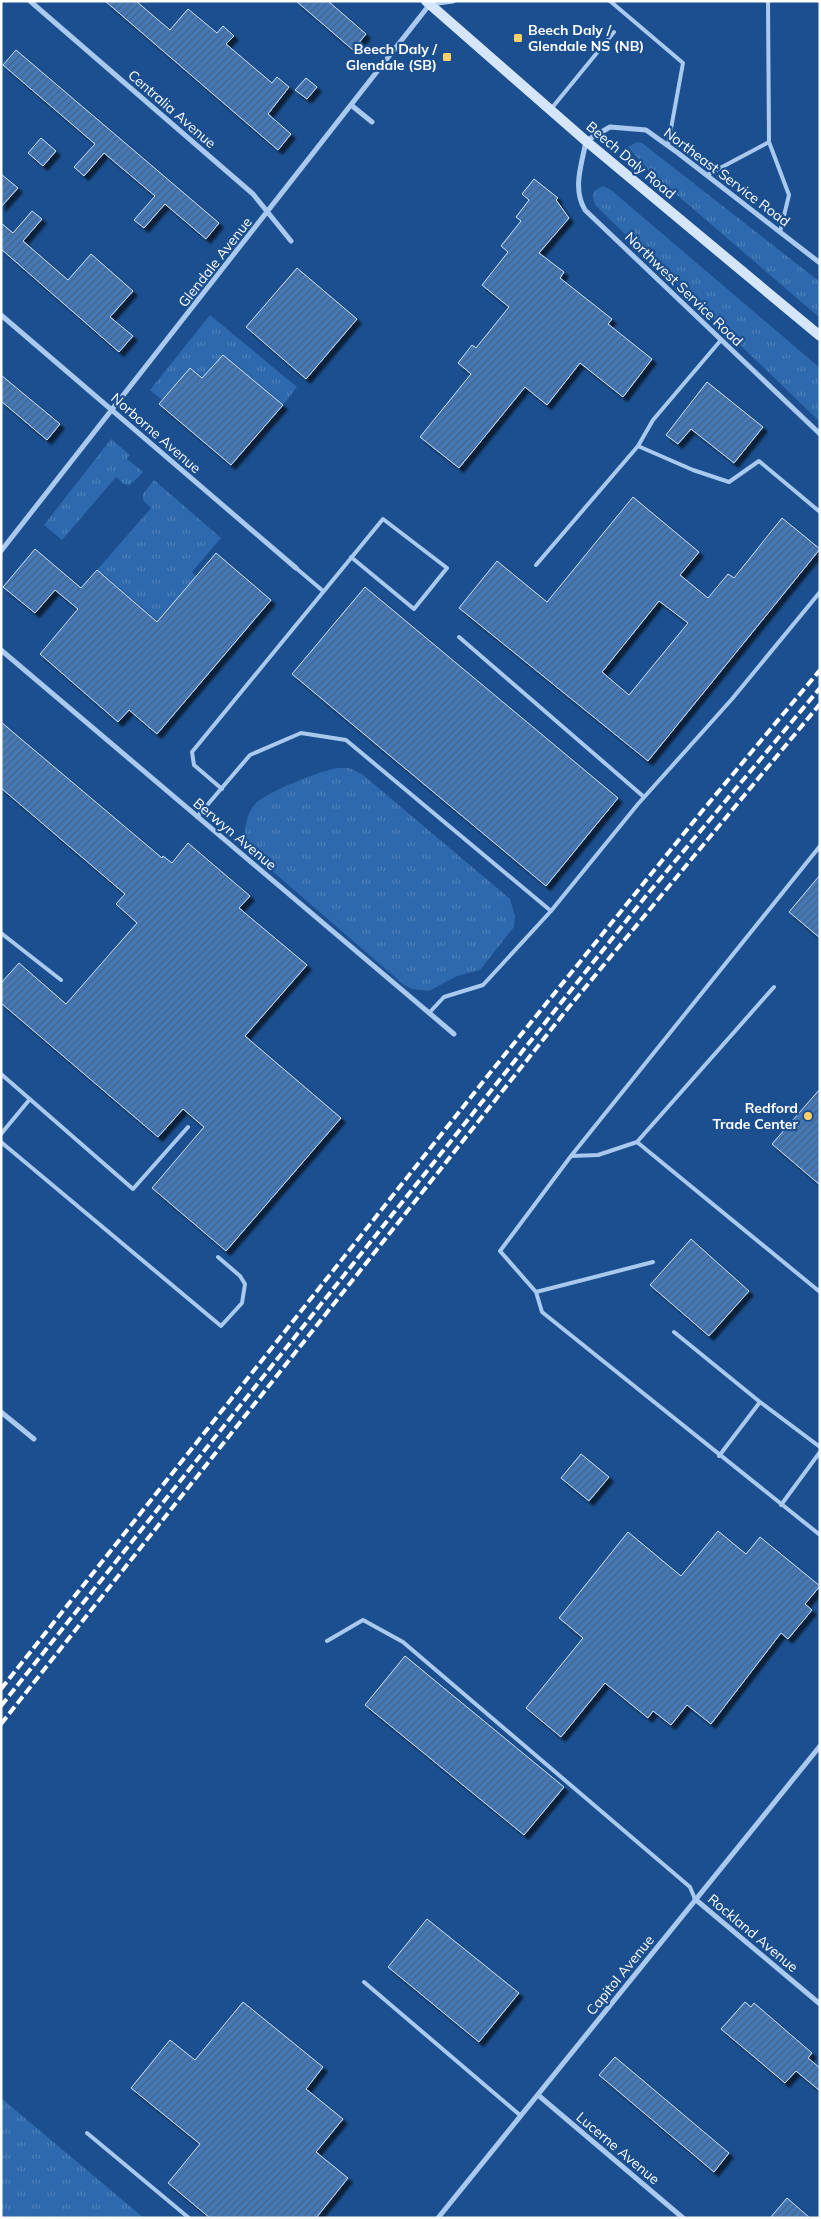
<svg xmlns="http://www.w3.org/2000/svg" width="821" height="2219" font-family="Mulish,sans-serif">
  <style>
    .grass { fill: url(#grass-tufts) }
    .building { fill: url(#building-hatch); stroke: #cfe3fa; fill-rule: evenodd; filter: url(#shadow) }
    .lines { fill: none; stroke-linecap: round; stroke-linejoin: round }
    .service { stroke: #a9c9ee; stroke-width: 4 }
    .minor { stroke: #a9c9ee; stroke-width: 5 }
    .secondary { stroke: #d6e6fa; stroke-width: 10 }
    .rail { stroke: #fff; stroke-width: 4; stroke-dasharray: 9 4; stroke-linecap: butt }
    .poi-dot { fill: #ffd166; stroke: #1b4f8f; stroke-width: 2 }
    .labels { text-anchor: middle; stroke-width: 4.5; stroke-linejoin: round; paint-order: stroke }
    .poi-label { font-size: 14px; font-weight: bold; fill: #fff; stroke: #1b4f8f; text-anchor: end }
    .street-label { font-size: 14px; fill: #fff; stroke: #1b4f8f }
  </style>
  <defs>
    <pattern id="grass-tufts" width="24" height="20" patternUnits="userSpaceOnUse" patternTransform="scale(1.25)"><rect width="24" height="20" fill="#2e69ad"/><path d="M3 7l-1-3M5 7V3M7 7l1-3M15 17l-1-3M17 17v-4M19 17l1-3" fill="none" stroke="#4d80b9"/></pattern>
    <pattern id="building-hatch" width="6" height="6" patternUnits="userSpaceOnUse" patternTransform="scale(1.25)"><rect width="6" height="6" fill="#4478b7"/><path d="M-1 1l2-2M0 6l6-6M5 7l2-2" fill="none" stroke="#486282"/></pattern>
    <filter id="shadow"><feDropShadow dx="4.5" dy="4.5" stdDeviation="1" flood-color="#0009"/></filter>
  </defs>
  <rect width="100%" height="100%" fill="#1b4f8f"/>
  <path class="grass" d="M637,142L642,143L820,282V318L649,171L628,147Z
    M603,186L611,190L820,368V422L595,205L593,197L594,191Z
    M210,315L297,387L283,405L203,378L191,368L162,400L150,390Z
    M111,439L130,455L127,459L143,472L130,485L124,484L116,477L62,540L44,525Z
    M154,480L221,538L192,572L196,576L157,622L97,570L151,508L143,500V494Z
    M338,768H349L362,774L510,899L515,916L514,927L480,970L457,976L429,991L412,989L404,985L248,850C242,835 245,815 256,803C267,792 322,770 338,768Z
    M1,2098L144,2218H1Z"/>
  <path class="building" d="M105,1H136L170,30L188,9L217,33L223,26L234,36L226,44L272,83L277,77L289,87L268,114L291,134L278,150Z
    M296,1H328L366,34L353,50Z
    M16,50L219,223L206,239L165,204L144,228L134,220L155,196L104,153L84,176L74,167L95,144L3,65Z
    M306,78L317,87L307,99L295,90Z
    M41,138L56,151L43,166L28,153Z
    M1,174L18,188L1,207Z
    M534,179L558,198L556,200L569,218L539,253L564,272L560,278L612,319L608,324L652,359L623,397L580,363L547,405L525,387L459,468L420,437L471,374L458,363L472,345L476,348L509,307L482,285L508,252L501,246L521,221L516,217L529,200L522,194Z
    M32,211L42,219L23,241L68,280L91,254L133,291L110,317L133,336L119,352L1,249V223L13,233Z
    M297,268L357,319L306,379L246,327Z
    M223,355L283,405L231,465L159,404L190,368L202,378Z
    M1,375L60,424L47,440L1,401Z
    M707,382L763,427L734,463L691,429L678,444L666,435Z
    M633,497L699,552L680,575L708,598L728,574L734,578L782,518L820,549L648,761L459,608L497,561L547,602ZM659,601L688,623L629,695L602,672Z
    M35,549L81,588L97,570L157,622L216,553L271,600L157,734L129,710L118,722L40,654L78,609L55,590L35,613L3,587Z
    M365,587L618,798L546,886L292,674Z
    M1,722L162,858L163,856L172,863L188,843L250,896L239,908L307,965L245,1036L341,1118L226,1251L152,1188L204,1127L183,1109L158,1137L1,1003V983L19,963L66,1004L137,923L116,904L125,894L1,788Z
    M820,875V938L789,912Z
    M820,1089V1185L772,1144Z
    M691,1239L749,1291L709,1336L650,1285Z
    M581,1454L609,1477L589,1501L561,1478Z
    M718,1531L746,1554L760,1537L820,1586L805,1604L812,1610L788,1639L781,1633L711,1724L687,1705L671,1725L653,1711L648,1718L605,1683L561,1737L526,1708L583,1638L559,1618L628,1532L681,1576Z
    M405,1656L564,1787L524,1835L365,1705Z
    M427,1919L519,1993L479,2042L388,1967Z
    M243,2002L323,2067L306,2089L343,2119L316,2152L348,2178L316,2218H210L168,2183L200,2144L131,2088L170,2040L195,2060Z
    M745,2002L751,2007L754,2003L812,2053L808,2058L820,2068V2091L796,2071L785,2083L721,2029Z
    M615,2057L729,2153L714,2172L599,2075Z
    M787,2198L810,2218H770Z"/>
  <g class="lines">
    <path class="service" d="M610,1L683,63L668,145
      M768,1L769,142L789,195L780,232
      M551,109L614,32
      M707,175L769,142
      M638,446L653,420L721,340
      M536,565L638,446L693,470L729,482L759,461L820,512
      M296,568L323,591
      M459,637L644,797
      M222,789L194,765L192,752L383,519L447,568L414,609L351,557
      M197,817L250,755L301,733L346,740L551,911L483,985L444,997L429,1013
      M820,846L571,1156L500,1251L536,1292L542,1312L820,1535
      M551,911L638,804L732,699L820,592
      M1,933L61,980
      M1,1074L133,1189L188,1127
      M1,1134L30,1099
      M1,1142L221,1326L242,1303L245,1284L240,1276L218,1257
      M637,1142L820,1292
      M571,1156L598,1155L637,1142L774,987
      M536,1292L653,1262
      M674,1332L760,1402L719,1456
      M760,1402L820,1447
      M781,1505L820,1452
      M327,1641L363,1620L403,1642L690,1887L695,1899
      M364,1982L521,2116
      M87,2133L189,2218"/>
    <path class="minor" d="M30,1L253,194L291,241
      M351,105L372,122
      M820,263L678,153L646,130L610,127L586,141C582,164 572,188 585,210L820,434
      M1,315L296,568
      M1,551L430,4L453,1
      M1,650L454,1034
      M1,1412L34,1439
      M695,1899L820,2004
      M538,2095L683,2218
      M438,2218L820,1746"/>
    <path class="secondary" d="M426,1L586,141L820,336"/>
    <path class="rail" d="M1,1689L494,1068L703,810L820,670
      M1,1706L646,896L820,688
      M1,1724L569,1007L820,704"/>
  </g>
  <g class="poi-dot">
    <rect x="513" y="33" width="10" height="10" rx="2.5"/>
    <rect x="442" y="52" width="10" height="10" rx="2.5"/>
    <circle cx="808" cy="1116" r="5"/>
  </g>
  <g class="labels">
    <g class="poi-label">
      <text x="528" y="35" text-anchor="start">Beech Daly /<tspan x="528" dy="16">Glendale NS (NB)</tspan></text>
      <text x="437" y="54">Beech Daly /<tspan x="437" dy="16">Glendale (SB)</tspan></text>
      <text x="798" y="1113">Redford<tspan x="798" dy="16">Trade Center</tspan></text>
    </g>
    <g class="street-label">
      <text transform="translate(172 109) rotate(41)" y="5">Centralia Avenue</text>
      <text transform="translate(631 160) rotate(40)" y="5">Beech Daly Road</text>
      <text transform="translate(727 177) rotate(37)" y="5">Northeast Service Road</text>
      <text transform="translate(215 262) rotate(-52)" y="5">Glendale Avenue</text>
      <text transform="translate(684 289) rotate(44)" y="5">Northwest Service Road</text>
      <text transform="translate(156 433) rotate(41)" y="5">Norborne Avenue</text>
      <text transform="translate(235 834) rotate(40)" y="5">Berwyn Avenue</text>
      <text transform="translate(753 1933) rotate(40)" y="5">Rockland Avenue</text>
      <text transform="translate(620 1975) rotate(-51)" y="5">Capitol Avenue</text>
      <text transform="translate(618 2148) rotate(40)" y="5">Lucerne Avenue</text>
    </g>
  </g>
  <rect width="821" height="2219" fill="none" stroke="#ffffff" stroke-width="5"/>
</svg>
